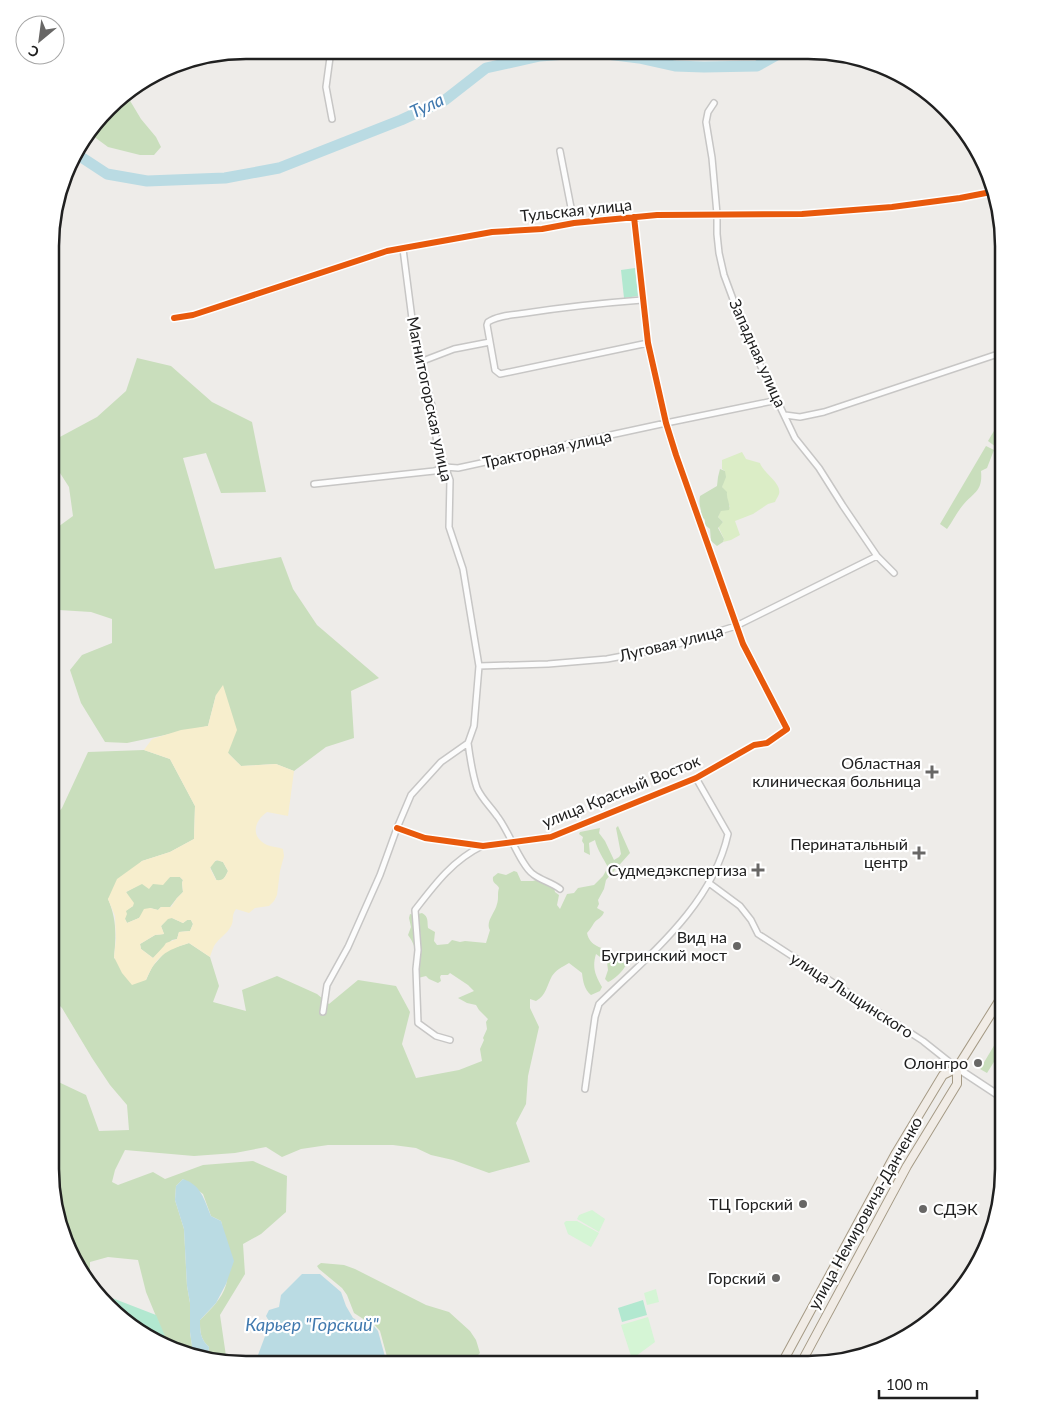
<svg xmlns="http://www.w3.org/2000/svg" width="1054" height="1415" font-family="Lato,sans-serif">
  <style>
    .grass { fill: #dbedc6 }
    .forest { fill: #c9debc }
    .sand { fill: #f7eecd; fill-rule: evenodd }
    .park { fill: #d5f5d5 }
    .pitch { fill: #b2e8d0 }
    .water { fill: #badbe3 }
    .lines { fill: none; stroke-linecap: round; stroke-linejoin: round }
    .river { stroke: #badbe3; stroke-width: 11 }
    .minor-casing { stroke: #c7c6c5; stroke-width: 8 }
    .tertiary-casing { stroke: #c7c6c5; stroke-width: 9 }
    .primary-casing { stroke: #a59a85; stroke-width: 10 }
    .minor { stroke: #fcfcfc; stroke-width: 5 }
    .tertiary { stroke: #fcfcfc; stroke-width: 6 }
    .primary { stroke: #f1ece6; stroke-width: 8 }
    .cycleway-casing { stroke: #fff; stroke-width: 9 }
    .cycleway { stroke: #e8590c; stroke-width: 6 }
    .poi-dot { fill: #686766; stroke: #fff; stroke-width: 2 }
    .labels { text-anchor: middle; stroke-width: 4.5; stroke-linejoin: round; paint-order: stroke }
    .street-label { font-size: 16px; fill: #202020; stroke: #fff }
    .poi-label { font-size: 16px; fill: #202020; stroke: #fff; text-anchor: end }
    .water-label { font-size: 18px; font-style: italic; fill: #427aaf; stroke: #fff }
    .rim { fill: none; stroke: #202020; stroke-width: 2.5 }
  </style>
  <rect width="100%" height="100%" fill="#eeece9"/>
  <path class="grass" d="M742,452L746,459L760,463C763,473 782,483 779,494C778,497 776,499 775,502L768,504L753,514L735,521L740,535L731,540L723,542L724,539L718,526L723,522L718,517L721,510L730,507L722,487L725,471L722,469V460Z"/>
  <path class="forest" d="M126,94L141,119L156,137L161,147L154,155H140L108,147L89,133L117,98Z
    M137,358L171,366L212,402L252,422L266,492L221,493L206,453L183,458L215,569L281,557L293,589L317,625L379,678L351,691L354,738L326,747L294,771L276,764L241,766L228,753L216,695L208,726L127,743L105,742L81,703L70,670L82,655L112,643V619L91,612L59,610L51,606V532L73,516L69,487L51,459V452L58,438L97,417L126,391Z
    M1004,414V433L996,447L988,441Z
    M986,446L994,450L987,468L981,471C983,491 974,492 963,505C957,512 953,521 947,529L940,524Z
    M720,469L725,471L726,477L722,487L727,492C726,499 731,504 729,510L721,511L718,517L723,522L718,528L724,539L723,542L717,546L711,541L710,529L705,525V520L701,516C702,508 698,506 700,496L717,486L718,477Z
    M144,750L170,759L195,806L194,839L170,852L142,861L108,899C117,920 116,935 114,958L146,980L152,967L167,950L189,943L210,957L219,986L213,1002L246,1011L242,990L277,976L317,994L329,1004L358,980L396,986L410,1012L402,1044L416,1078L459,1070L482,1061L480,1049L484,1040L483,1038L487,1029L486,1022L488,1019L479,1010L476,1005L467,1003L458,998L474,991L468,985L450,973L448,975H441L440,977L441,981L438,983L429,979L426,976L418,978C417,963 418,947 408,935L411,927L409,918L410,914L414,915L422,913C429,917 427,921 428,928L435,932L434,941L437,945L448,944L452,940L460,942L465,941L486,943L490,930C485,922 495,913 497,904C499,898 497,894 499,888C497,883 492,884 493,877L498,873L506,875L514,871L517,872L521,881H533L539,879L554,887L555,892L559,895L557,905L560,909L567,894L574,893L578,888L594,885L603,876L608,867C603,858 597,849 595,840L589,843L590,855L584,852V844L582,841L583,837L579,834L580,832L600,828L599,833L605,841L614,860L619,857L621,854L616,828L618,826L630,853L606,880L604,889L598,900L599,904L597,908L604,912C602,918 598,918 594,923C592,926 590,930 587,933C590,947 602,947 613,953C618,957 621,961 626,965C623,971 614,980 608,982L605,979L608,970L607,962L596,954C592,967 595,975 602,987L600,991L591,995C584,989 583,981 582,973L569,963C562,967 556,970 552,976C547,985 546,996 536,1001L530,999V1008L539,1027L528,1076L526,1104L516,1123L530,1162L489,1173L453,1160L431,1155L416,1148L393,1145H328L301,1149L282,1157L266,1147L235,1153L194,1156L125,1150L115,1170L112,1182L118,1185L153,1172L165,1179L203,1165L253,1161L287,1176L286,1212L261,1234L243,1244L245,1274L220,1315L227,1363H221L208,1359L209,1347C200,1339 200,1331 200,1320C210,1310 222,1299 226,1285C229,1277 224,1230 221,1221L211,1216L203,1194L183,1179L176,1186L175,1200L184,1229L187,1286L190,1303V1332L193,1353L167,1343L146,1292L138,1260L108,1257L90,1262V1285L70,1256L50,1169V1078L86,1095L99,1131L129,1130L127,1105L110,1085L92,1058L62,1008L50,996L51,821L62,808L88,752Z
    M218,860L223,862L228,871C225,877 224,881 217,881L210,867L213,862Z
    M170,877H180L183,880L182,883L183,892L177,898L170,907H161L158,910L150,908L139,918L127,923L125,919V911L133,906L126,892L142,883L153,884Z
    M168,918H172L183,923L187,920H191L193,924L190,931L179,932L177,939L172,940L153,958L141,949L140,944L155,935L164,934L161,926Z
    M1004,1029V1046L987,1073L980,1069Z
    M321,1263L344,1265L355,1269L426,1305L449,1312L470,1331L476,1340L480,1353L469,1364H389L380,1331L373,1323L368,1322L354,1313L347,1295L342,1288L319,1269L317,1266Z"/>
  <path class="sand" d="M223,685L237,730L228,753L241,766L276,764L294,771L288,816L267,812C254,821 250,837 267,845C272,847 278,847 283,849L284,856L280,871L277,895L274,901L269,906L255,908L249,913L236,909C231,916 234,918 232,924C229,932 222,936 217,942C213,946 212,952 210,957L189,943C165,951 157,955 146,980L132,985L122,973L114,957L116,939L115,916L108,899L117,879L142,861L170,852L194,839L195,806L170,759L144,750L152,739L181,730L208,726L216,695ZM216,860L223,862L228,871C225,877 224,881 216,880L210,868ZM170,877H180L183,880L182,883L183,892L177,898L171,907H161L158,910L150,908L144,909L139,918L127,923L125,919L127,914L126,911L133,906L134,903L126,892L142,884L149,889L153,884L163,885ZM168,919L172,918L183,923L187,920H191L193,924L190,931L179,932L177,939L166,943L164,946L153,958L141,949L140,944L155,935L164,934L161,926Z"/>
  <path class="park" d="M592,1210L605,1219L599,1232L577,1219L579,1215Z
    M566,1221H577L599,1233L591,1247L568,1234L564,1223Z
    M656,1289L659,1302L647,1305L644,1293Z
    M648,1317L655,1342L632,1359L621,1325Z"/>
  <path class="pitch" d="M635,268L638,296L624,298L621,270Z
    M94,1291L156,1315L168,1343L137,1332L99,1298Z
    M643,1300L647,1315L622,1322L618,1308Z"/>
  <path class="water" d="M183,1179C201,1185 204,1199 211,1216L221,1221L234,1261L226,1284L216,1303L200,1320C200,1331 200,1339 209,1347L208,1359L193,1353L190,1332V1303L187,1286L184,1229L175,1200L176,1186Z
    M302,1274H320L341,1292L346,1306L353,1318L368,1326L373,1325L378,1331L387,1364L255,1363L270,1323L266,1316L269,1310L279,1307L281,1295Z"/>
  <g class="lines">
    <path class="river" d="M75,153L107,174L147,181L225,178L279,168L401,120L445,100L486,68L540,56L591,52L639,58L675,66L704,67L757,66L782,52"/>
    <defs>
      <path id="minor" d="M331,50L326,87L332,119
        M714,103L708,112L706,122L712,158L717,214V234L719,253L724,275L734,302L753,350L795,438L819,468L843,506L877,556L894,573
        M560,151L574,223
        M642,300C603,303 565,307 526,313C514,315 498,315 488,322L487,325L495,370L500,374L648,343
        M174,318L193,315L387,251L492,232L542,229L574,223L657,215L802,214L892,207L960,198L991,192
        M420,362L454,349L490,342
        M785,415L800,417L824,412L1004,352
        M314,484L434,471L445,467L458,468L666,423L778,400
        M479,666L548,664L607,659L665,648L736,626L877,556
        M468,743C470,758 472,773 477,788C482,799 490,806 497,816C508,829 521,866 533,874C542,881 551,882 560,889
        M397,828L425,838L483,846L551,837L696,778L754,745L767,743L787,729L743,644L676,455L666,423L648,343L634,217
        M709,883L740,906L751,920L758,934L923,1041L957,1068
        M323,1012L327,985L348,947L380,875L397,828L411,795L441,762L468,743L474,726L479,666L463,569L449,527L450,480L437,444L432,406L415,342L403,249
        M450,1040L436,1036L418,1023L416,969L418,950L415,910C435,884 453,860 482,846
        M585,1089L595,1017L599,1004C649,955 712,906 728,834L696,778"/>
      <path id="tertiary" d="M957,1068L1004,1099"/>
      <path id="primary" d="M781,1365L896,1153L943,1075L957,1068L1004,993
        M800,1365L907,1166L957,1084V1068"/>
    </defs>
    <use href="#minor" class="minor-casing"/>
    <use href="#tertiary" class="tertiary-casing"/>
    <use href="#primary" class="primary-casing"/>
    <use href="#minor" class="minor"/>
    <use href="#tertiary" class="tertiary"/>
    <use href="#primary" class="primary"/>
    <defs>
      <path id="cycleway" d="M174,318L193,315L387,251L492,232L542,229L574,223L657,215L802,214L892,207L960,198L991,192
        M397,828L425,838L483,846L551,837L696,778L754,745L767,743L787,729L743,644L676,455L666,423L648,343L634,217"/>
    </defs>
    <use href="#cycleway" class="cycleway-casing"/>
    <use href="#cycleway" class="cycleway"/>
  </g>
  <g class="poi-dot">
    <path d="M929.5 764.5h5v5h5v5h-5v5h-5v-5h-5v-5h5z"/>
    <path d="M916.5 845.5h5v5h5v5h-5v5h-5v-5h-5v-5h5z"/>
    <path d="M755.5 862.5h5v5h5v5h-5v5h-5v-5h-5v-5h5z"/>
    <circle cx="737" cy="946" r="5"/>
    <circle cx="978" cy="1063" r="5"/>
    <circle cx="803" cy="1204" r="5"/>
    <circle cx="923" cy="1209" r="5"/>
    <circle cx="776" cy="1278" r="5"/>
  </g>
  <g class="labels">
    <g class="street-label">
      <text transform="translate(576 210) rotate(-6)" y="6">Тульская улица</text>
      <text transform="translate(758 353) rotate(66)" y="6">Западная улица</text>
      <text transform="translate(430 399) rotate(78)" y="6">Магнитогорская улица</text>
      <text transform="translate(547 449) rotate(-12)" y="6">Тракторная улица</text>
      <text transform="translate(671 643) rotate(-14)" y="6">Луговая улица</text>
      <text transform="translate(621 791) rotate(-22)" y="6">улица Красный Восток</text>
      <text transform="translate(852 995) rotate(33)" y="6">улица Лыщинского</text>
      <text transform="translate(865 1213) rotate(-61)" y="6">улица Немировича-Данченко</text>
    </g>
    <g class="poi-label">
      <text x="921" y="769">Областная<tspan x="921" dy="18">клиническая больница</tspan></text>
      <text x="908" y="850">Перинатальный<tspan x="908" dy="18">центр</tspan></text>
      <text x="747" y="876">Судмедэкспертиза</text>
      <text x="727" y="943">Вид на<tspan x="727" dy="18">Бугринский мост</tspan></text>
      <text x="968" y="1069">Олонгро</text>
      <text x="793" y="1210">ТЦ Горский</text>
      <text x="933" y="1215" text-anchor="start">СДЭК</text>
      <text x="766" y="1284">Горский</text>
    </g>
    <g class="water-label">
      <text transform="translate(427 106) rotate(-25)" y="6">Тула</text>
      <text x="312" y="1331">Карьер "Горский"</text>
    </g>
  </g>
  <path d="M0 0H1054V1415H0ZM246 59H808A187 187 0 0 1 995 246V1169A187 187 0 0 1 808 1356H246A187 187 0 0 1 59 1169V246A187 187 0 0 1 246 59Z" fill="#fff" fill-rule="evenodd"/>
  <path class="rim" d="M246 59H808A187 187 0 0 1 995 246V1169A187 187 0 0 1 808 1356H246A187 187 0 0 1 59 1169V246A187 187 0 0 1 246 59Z"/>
  <g transform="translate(40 40) rotate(209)"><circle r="24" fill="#ffffff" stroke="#a6a6a6"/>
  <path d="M0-4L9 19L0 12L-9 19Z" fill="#686766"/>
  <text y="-8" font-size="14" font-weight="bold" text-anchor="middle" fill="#202020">С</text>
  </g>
  <path d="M879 1390v8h98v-8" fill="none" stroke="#202020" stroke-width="2.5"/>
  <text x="886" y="1390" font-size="15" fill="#202020" stroke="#ffffff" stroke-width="4" paint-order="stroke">100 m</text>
</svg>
